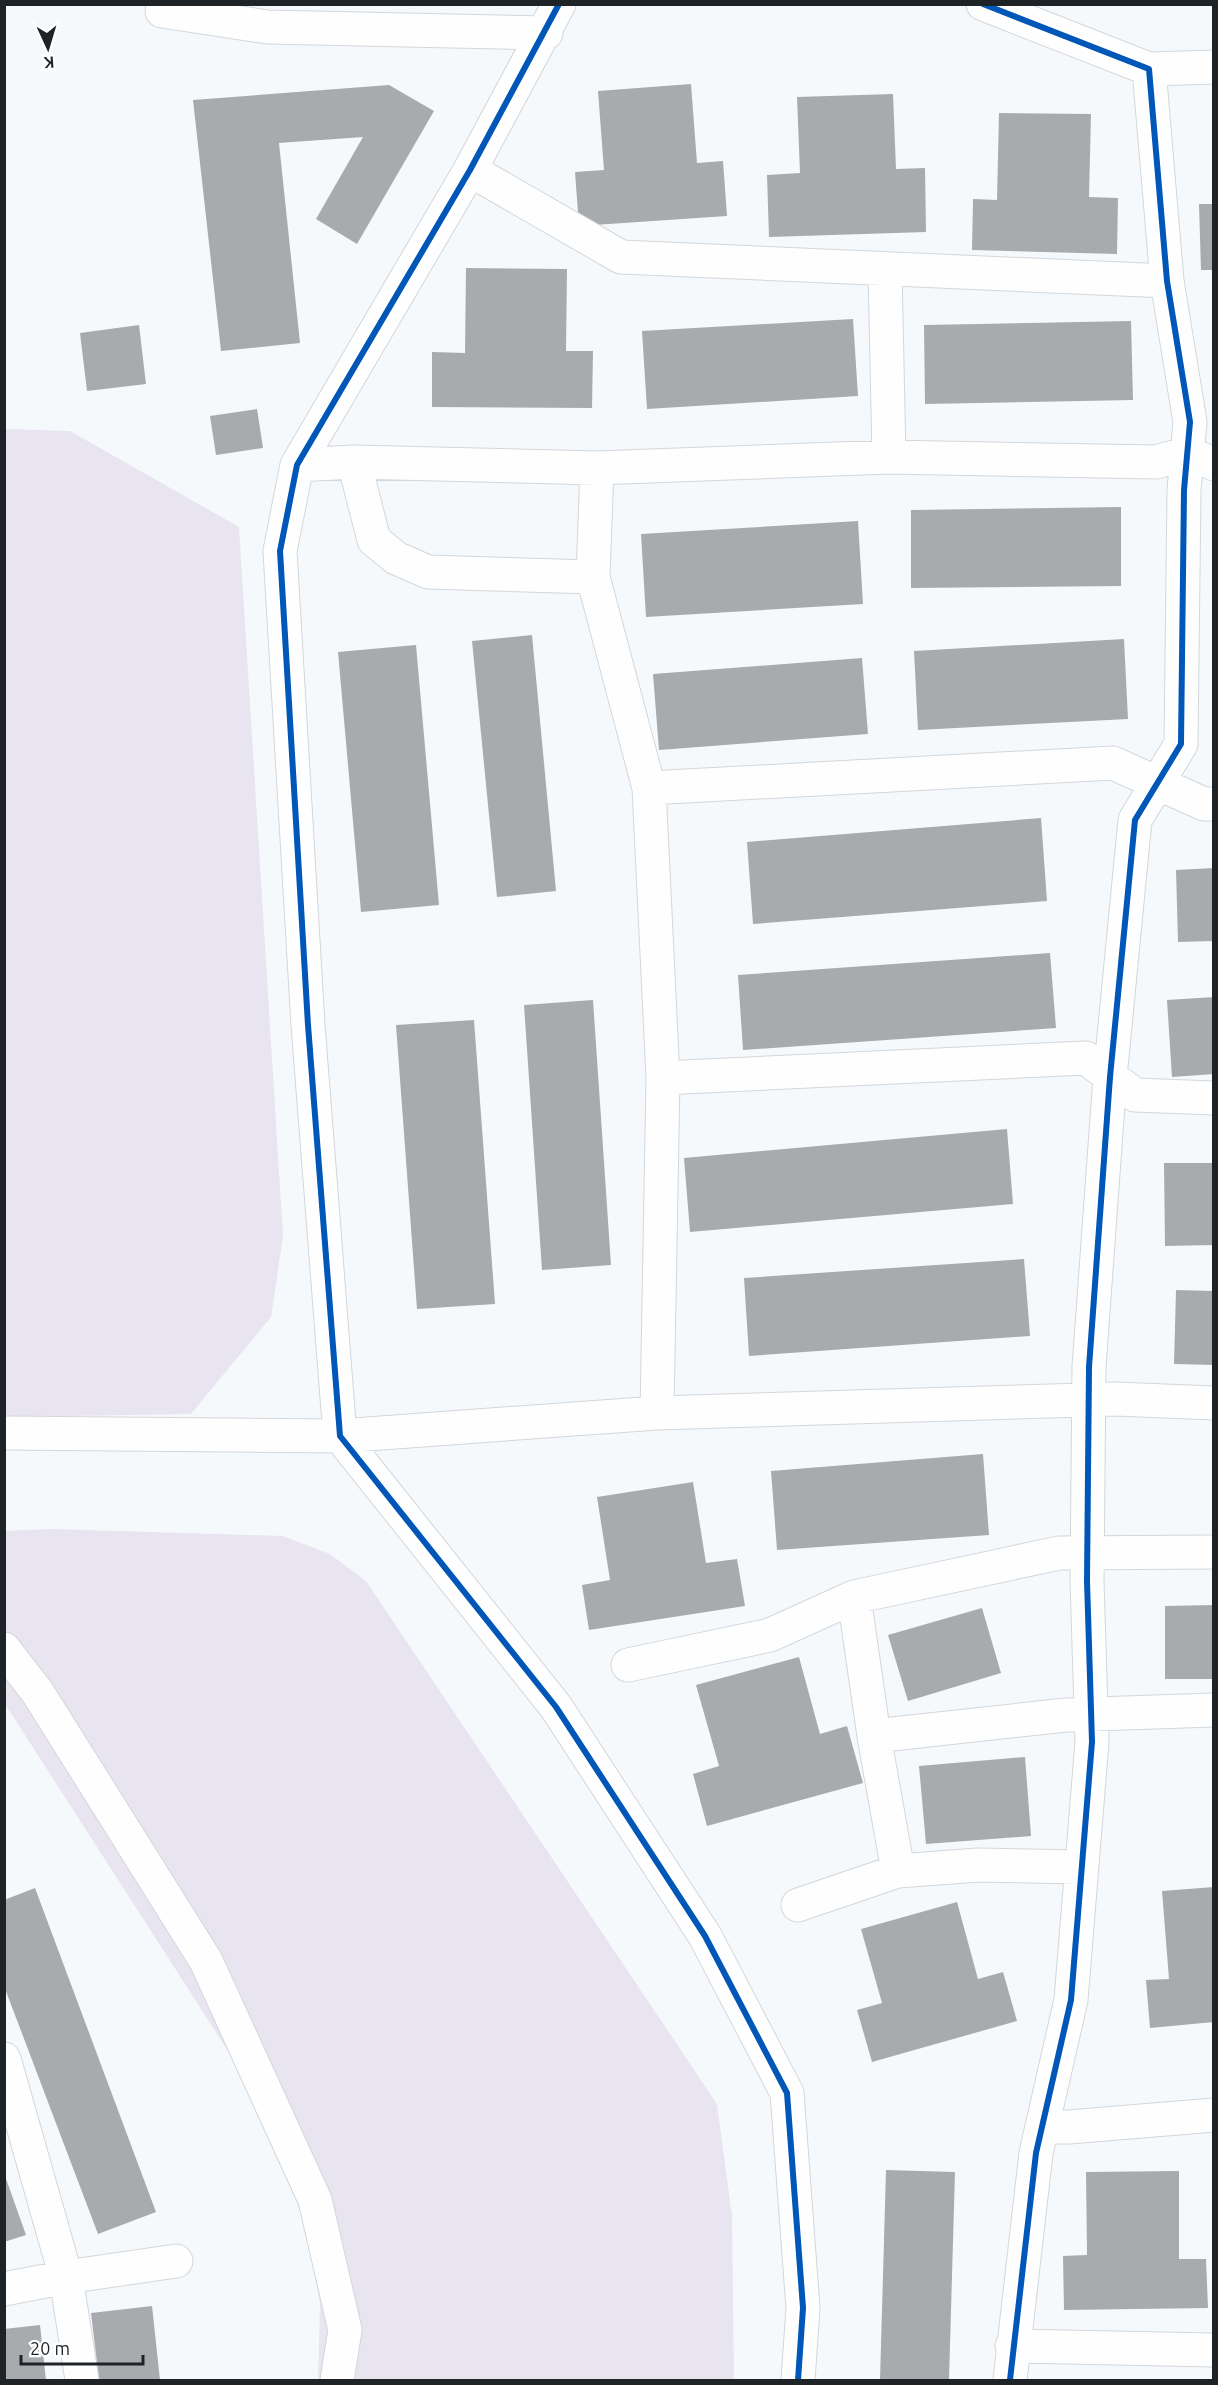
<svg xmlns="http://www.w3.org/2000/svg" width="1218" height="2385" font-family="Ubuntu,sans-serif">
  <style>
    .green { fill: #e8e5f0 }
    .building { fill: #a8aaae }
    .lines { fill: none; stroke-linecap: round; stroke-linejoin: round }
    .minor-casing { stroke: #d2d7db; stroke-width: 35 }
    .minor { stroke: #fefeff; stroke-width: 33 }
    .cycleway-casing { stroke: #fff; stroke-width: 10 }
    .cycleway { stroke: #0057b8; stroke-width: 6 }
  </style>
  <rect width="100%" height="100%" fill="#f6f9fc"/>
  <path class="green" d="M5,429L70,431L239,527L283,1236L271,1317L191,1414L5,1417Z
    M53,1529L283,1536L330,1554L366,1581L717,2104L732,2216L734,2380H318L320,2303L304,2219L244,2076L5,1704L4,1531Z"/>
  <path class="building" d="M691,84L697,163L723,161L727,216L579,226L575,172L604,170L598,91Z
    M389,85L434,111L357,244L316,219L363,137L279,143L300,343L221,351L193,100Z
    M893,94L896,169L925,168L926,232L769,237L767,175L800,173L797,97Z
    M999,113L1091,114L1089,197L1118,198L1117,254L972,250L973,199L997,200Z
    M1199,204H1214V270H1201Z
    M466,268L567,269L566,351H593L592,408L432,407V352L465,353Z
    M853,319L858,396L647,409L642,331Z
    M1131,321L1133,400L925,404L924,325Z
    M139,325L146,384L87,391L80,333Z
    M257,409L263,448L216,455L210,416Z
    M1121,507V586L911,588V510Z
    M858,521L863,604L646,617L641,534Z
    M532,635L556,891L497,897L472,641Z
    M1124,639L1128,719L918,730L914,651Z
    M416,645L439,905L361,912L338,652Z
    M862,658L868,734L659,750L653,674Z
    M1041,818L1047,901L753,924L747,842Z
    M1214,868V941L1178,942L1176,870Z
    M1050,953L1056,1028L743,1050L738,975Z
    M1214,997V1074L1172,1077L1167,1000Z
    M593,1000L611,1265L542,1270L524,1005Z
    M474,1020L495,1304L417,1309L396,1025Z
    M1007,1129L1013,1204L690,1232L684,1158Z
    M1164,1163H1214V1245L1165,1246Z
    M1024,1259L1030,1336L749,1356L744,1278Z
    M1176,1290L1214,1291V1365L1174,1364Z
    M983,1454L989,1535L777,1550L771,1471Z
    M693,1482L706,1563L737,1559L745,1606L589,1630L582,1585L610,1580L597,1497Z
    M1214,1605V1679H1165V1606Z
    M982,1608L1001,1673L908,1701L888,1635Z
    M799,1657L820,1734L847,1726L863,1783L707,1826L693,1774L719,1766L696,1685Z
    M1025,1757L1031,1836L926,1844L919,1766Z
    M1214,1887V2022L1150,2028L1146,1980L1169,1979L1162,1891Z
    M35,1888L156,2212L98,2234L4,1986V1900Z
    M957,1902L978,1979L1003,1972L1017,2021L872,2062L857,2010L882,2003L861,1929Z
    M886,2170L955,2172L949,2380H880Z
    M1179,2171V2259H1206L1208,2308L1064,2310L1063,2256L1087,2255L1086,2172Z
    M4,2173L26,2235L4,2242Z
    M152,2306L160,2380H99L91,2313Z
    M40,2325L46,2380H4V2329Z"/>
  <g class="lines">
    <defs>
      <path id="minor" d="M559,4L470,170L297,465L280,551L308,1025L340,1436L556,1707L705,1936L787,2093L803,2308L798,2380
        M983,4L1149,69L1167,281L1190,422L1184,490L1181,744L1135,820L1110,1077L1089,1367L1087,1581L1092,1742L1071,2000L1036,2153L1010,2380
        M162,11L268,27L546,33
        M1149,69L1214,67
        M470,170L621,257L1167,281
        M885,270L889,457
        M354,462L374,540L396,558L428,572L593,577
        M297,465L354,462L597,468L889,457L1156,462L1188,453L1214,464
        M597,468L593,577L649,788L663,1078L1086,1058L1135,1095L1214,1098
        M649,788L1113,763L1204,804H1214
        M657,1413L663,1078
        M4,1433L340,1436L657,1413L1116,1399L1214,1403
        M854,1597L874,1736L898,1871
        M4,1649L38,1693L206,1961L315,2200L345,2330L337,2380
        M628,1665L770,1635L854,1597L1059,1553L1214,1552
        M874,1736L1066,1715L1214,1710
        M798,1905L898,1871L978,1865L1082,1867
        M4,2059L66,2277L82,2380
        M1042,2127H1069L1214,2115
        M4,2289L66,2277L176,2261
        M1012,2346L1214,2350"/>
    </defs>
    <use href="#minor" class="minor-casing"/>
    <use href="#minor" class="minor"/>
    <defs>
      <path id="cycleway" d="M559,4L470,170L297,465L280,551L308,1025L340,1436L556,1707L705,1936L787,2093L803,2308L798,2380
        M983,4L1149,69L1167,281L1190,422L1184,490L1181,744L1135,820L1110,1077L1089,1367L1087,1581L1092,1742L1071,2000L1036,2153L1010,2380"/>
    </defs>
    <use href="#cycleway" class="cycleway-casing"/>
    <use href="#cycleway" class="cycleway"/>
  </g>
  <rect width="1218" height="2385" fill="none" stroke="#1e2327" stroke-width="12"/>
  <g transform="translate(48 48) rotate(176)" stroke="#ffffff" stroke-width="4.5" paint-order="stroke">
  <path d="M0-4.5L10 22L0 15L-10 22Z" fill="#1e2327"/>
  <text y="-9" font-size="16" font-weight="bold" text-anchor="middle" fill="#1e2327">K</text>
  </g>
  <path d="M21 2355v9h122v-9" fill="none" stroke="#1e2327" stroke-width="3"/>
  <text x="30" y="2355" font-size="18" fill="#1e2327" stroke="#ffffff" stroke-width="4.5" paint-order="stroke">20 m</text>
</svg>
